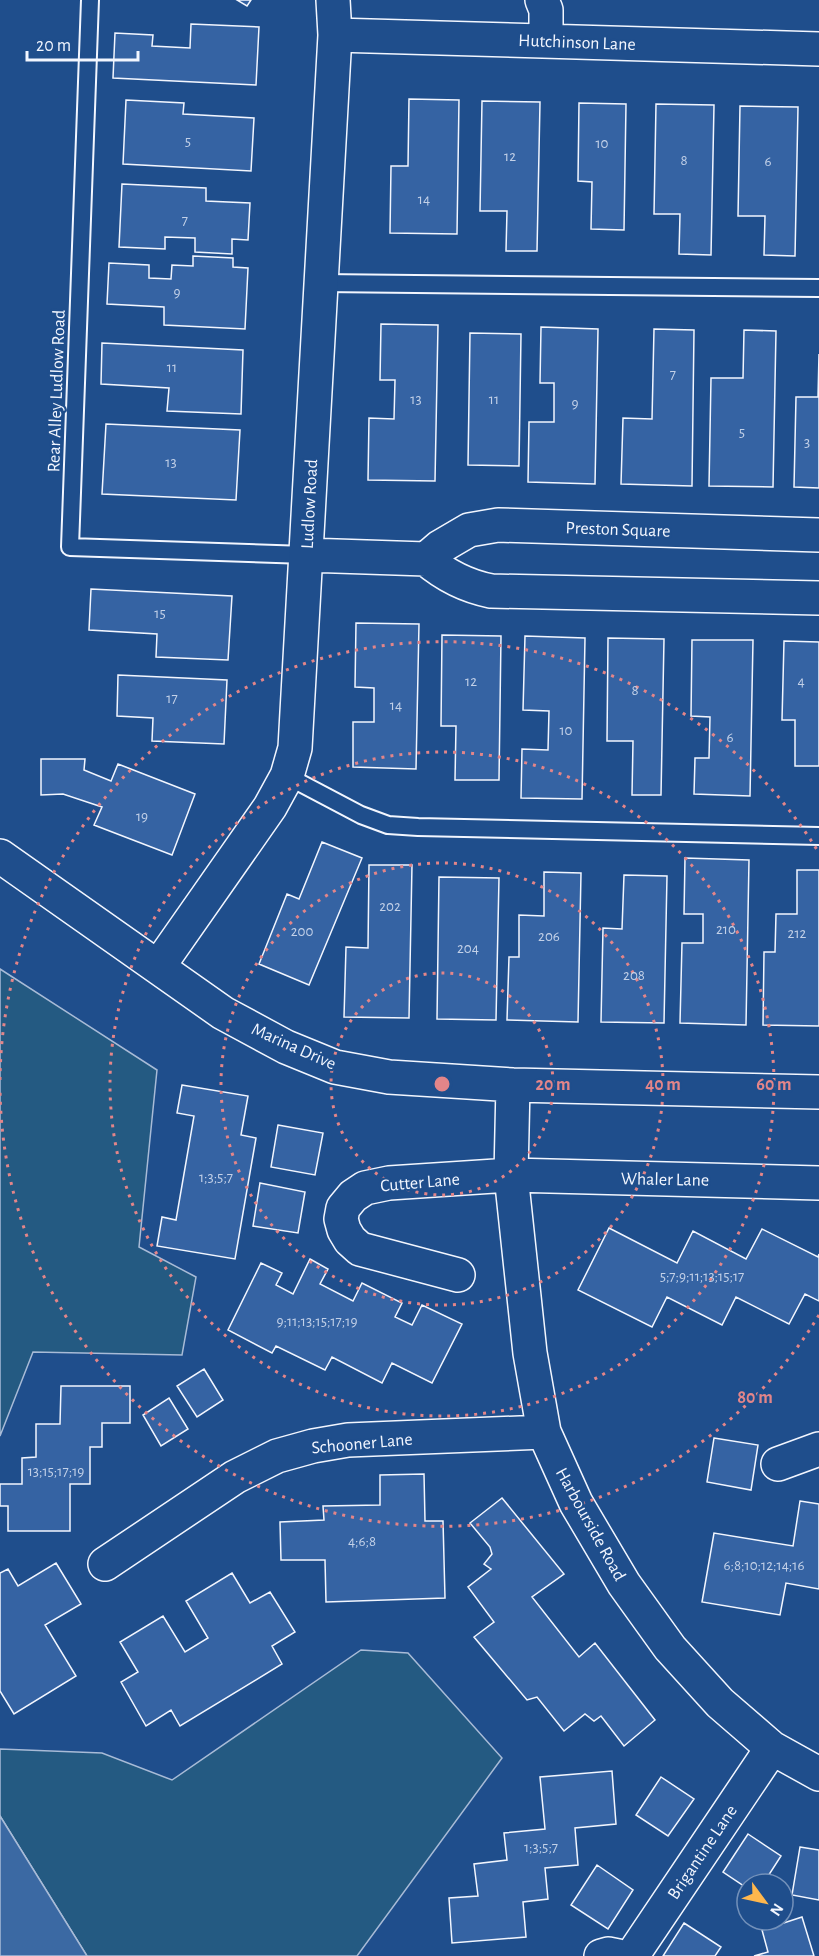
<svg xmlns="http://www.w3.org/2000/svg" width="819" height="1956" font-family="'Alegreya Sans',sans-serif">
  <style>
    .green { fill: #245a82; stroke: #a8bbd7; stroke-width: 1.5 }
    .water { fill: #3b69a3; stroke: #a8bbd7; stroke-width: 1.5 }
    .building { fill: #3563a3; stroke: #f2f6ff; stroke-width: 1.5 }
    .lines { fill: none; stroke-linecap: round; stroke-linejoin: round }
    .service-casing { stroke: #f2f6ff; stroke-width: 20 }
    .minor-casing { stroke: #f2f6ff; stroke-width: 36 }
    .service { stroke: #1f4e8c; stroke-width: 16 }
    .minor { stroke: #1f4e8c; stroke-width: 33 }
    .ring { fill: none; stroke: #e38589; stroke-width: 3; stroke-dasharray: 3 6 }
    .labels { text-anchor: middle; stroke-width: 4.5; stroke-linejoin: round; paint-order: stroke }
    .number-label { font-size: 15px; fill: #c3d1e8 }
    .street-label { font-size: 18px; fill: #f2f6ff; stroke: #1f4e8c }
    .centre { fill: #e38589; stroke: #1f4e8c; stroke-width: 3 }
    .ring-label { font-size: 18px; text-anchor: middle; font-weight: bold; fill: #e38589; stroke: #1f4e8c; stroke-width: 4.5; stroke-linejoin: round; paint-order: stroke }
  </style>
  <rect width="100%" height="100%" fill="#1f4e8c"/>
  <path class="green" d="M0,969L157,1070L139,1247L196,1277L182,1355L33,1352L0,1436Z
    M361,1650L408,1653L502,1758L357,1956H87L0,1816V1749L102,1753L172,1780Z"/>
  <path class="water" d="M0,1816L87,1956H0Z"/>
  <path class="building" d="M237,0H251L247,6Z
    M191,24L259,27L256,85L113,78L115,33L153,35L152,46L190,48Z
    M409,99L459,100L457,234L390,233L391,166H408Z
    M126,100L184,103L183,114L254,118L251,171L123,164Z
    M482,101L540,102L537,251H506L507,211H480Z
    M579,103L626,104L624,230L591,229L592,182L578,181Z
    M656,104L714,105L711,255L679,254L680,214H654Z
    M740,106L798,107L795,256L764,255L765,216H738Z
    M122,184L206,188V201L250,203L248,240L232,239V254L195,252V238L165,237V249L119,247Z
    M193,256L233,258V267L248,268L245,329L164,325V307L107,304L109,263L149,265V278L171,279L172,265L193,266Z
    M381,324L438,325L435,481L368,480L369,418L394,419L395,380H380Z
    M541,327L598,329L595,484L528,482L529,422H554V383H540Z
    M654,329L694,330L692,486L621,484L623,418L652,419Z
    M744,330L776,331L773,487L709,486L711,378H743Z
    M470,333L521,334L519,466L468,465Z
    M102,343L243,350L241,414L167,411L169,388L101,384Z
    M819,354V488L794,487L796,397H818Z
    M106,424L240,430L236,500L102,494Z
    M91,589L232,596L228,660L156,657L157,634L89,630Z
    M356,623L419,624L416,769L353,767V722H374V688L355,687Z
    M442,635L501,636L499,780H455L456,726H441Z
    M525,636L585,638L582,799L521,798L522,749L548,750L549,711L523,710Z
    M608,638L664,639L661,795H632L633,741H607Z
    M692,640H753L750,796L694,794L695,758H709L710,717L691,716Z
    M784,641L819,642V766H795V720H782Z
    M118,675L227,680L224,744L152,741L153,718L117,716Z
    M41,759H85L84,770L111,781L118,764L195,794L172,855L94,825L102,807L63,794L41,795Z
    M322,842L362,858L309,985L259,964L287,894L299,899Z
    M685,858L749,860L746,1025L680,1023L682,943H703V914H684Z
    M369,865H412L409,1018L344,1017L346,947L368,948Z
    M797,870H819V1026L763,1025L764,952H775L776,914H797Z
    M544,872L581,873L578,1022L507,1020L509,957H519V915L544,916Z
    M624,875L667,876L664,1023L601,1022L603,928L622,929Z
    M439,877L499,878L496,1020L437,1019Z
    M182,1085L248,1096L241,1135L256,1138L235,1259L157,1246L162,1217L176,1220L194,1116L177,1113Z
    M278,1125L323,1133L315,1175L271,1167Z
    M260,1183L305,1192L298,1233L253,1226Z
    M609,1228L677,1263L693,1231L746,1259L762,1229L818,1257L819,1254V1301L805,1294L789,1324L736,1297L722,1325L667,1297L652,1327L578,1290Z
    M310,1259L328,1269L320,1284L353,1301L362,1283L402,1303L395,1317L412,1325L422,1305L462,1324L432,1383L392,1363L382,1383L332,1357L325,1370L276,1346L272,1353L228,1330L261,1263L282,1273L276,1285L293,1294Z
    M204,1369L223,1400L197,1417L177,1386Z
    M61,1386H130V1423H102V1447H90V1484H70V1531H8V1506H0V1484H22V1458L36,1457V1424H60Z
    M169,1398L188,1429L161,1446L143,1415Z
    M714,1438L758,1445L751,1490L707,1482Z
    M424,1474L425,1521H443L445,1598L326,1602L325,1560H281L280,1522L324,1520L323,1506L380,1505V1475Z
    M502,1498L564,1574L532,1597L579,1657L595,1643L655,1720L624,1746L601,1716L594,1721L585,1714L564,1731L537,1697L527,1700L474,1637L494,1622L468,1587L491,1569L484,1564L492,1554L490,1547L470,1523Z
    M800,1501L819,1504V1589L786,1583L780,1615L702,1602L714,1533L793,1546Z
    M56,1563L81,1604L45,1625L76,1676L14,1714L0,1691V1573L8,1569L18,1586Z
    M232,1573L250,1603L270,1592L295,1632L272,1646L282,1664L180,1726L171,1710L146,1726L121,1682L138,1672L120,1642L163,1616L185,1652L208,1638L186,1601Z
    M612,1771L616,1824L575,1828L578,1865L545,1868L548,1899L523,1902L526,1937L452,1943L449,1898L478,1896L474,1864L507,1860L504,1833L545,1829L540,1777Z
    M661,1777L694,1799L668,1836L636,1815Z
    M748,1834L781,1856L763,1884H747V1888L723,1872Z
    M800,1847L819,1850V1900L792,1895Z
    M597,1865L633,1890L608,1929L571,1905Z
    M802,1917L814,1956H754L768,1952L762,1930Z
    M684,1923L721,1947L715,1956H663Z"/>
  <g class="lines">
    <defs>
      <path id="service" d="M90,0L70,547L306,555
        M321,283L819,288
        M287,776L361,815L388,825L418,827L819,836"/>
      <path id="minor" d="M542,0L546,10V41
        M335,35L819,49
        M306,555L426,559C446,576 466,586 491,591L819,598
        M426,559L440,547L469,530L498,525L819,535
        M0,856L223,1013L286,1047L335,1067L389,1077L513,1085L819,1092
        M158,967L270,807L287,776L295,748L335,35L333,0
        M513,1085L511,1175L530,1353L544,1432L576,1503L624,1584L670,1648L720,1703L772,1748L819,1774
        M458,1275L360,1249L350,1240L344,1230L341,1219L343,1208L353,1196L365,1188L389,1183L511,1175L819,1183
        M778,1464L819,1449
        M105,1564L235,1477L277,1456L313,1446L348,1440L544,1432
        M601,1956L608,1954L618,1956
        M632,1956L772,1748"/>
    </defs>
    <use href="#service" class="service-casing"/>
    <use href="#minor" class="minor-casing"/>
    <use href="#service" class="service"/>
    <use href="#minor" class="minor"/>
  </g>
  <g class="ring">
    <circle cx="442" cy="1084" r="111"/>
    <circle cx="442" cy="1084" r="221"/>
    <circle cx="442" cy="1084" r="332"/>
    <path d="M819 1315A442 442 0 0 1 0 1088M0 1080A442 442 0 0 1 819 853"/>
  </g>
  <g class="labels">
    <g class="number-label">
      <text x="188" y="146">5</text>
      <text x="602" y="148">10</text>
      <text x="510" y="161">12</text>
      <text x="684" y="165">8</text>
      <text x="768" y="166">6</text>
      <text x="424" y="204">14</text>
      <text x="185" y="225">7</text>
      <text x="177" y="297">9</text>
      <text x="172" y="372">11</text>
      <text x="673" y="379">7</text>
      <text x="416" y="404">13</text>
      <text x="494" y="404">11</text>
      <text x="575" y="408">9</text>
      <text x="742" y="437">5</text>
      <text x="807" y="447">3</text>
      <text x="171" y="467">13</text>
      <text x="160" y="618">15</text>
      <text x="471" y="686">12</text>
      <text x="801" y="686">4</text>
      <text x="635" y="695">8</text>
      <text x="172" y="703">17</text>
      <text x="396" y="710">14</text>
      <text x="566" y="735">10</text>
      <text x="730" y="742">6</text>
      <text x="142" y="821">19</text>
      <text x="390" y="911">202</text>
      <text x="726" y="934">210</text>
      <text x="302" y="936">200</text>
      <text x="797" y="938">212</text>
      <text x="549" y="941">206</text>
      <text x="468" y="953">204</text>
      <text x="634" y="980">208</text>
      <text x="216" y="1182">1;3;5;7</text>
      <text x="702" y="1281">5;7;9;11;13;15;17</text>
      <text x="317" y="1326">9;11;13;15;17;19</text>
      <text x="56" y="1476">13;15;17;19</text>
      <text x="362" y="1546">4;6;8</text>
      <text x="764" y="1570">6;8;10;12;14;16</text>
      <text x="541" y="1852">1;3;5;7</text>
    </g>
    <g class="street-label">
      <text transform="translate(577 42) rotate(2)" y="6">Hutchinson Lane</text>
      <text transform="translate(56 391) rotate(-88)" y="6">Rear Alley Ludlow Road</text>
      <text transform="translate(309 504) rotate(-87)" y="6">Ludlow Road</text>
      <text transform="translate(618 529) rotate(2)" y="6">Preston Square</text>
      <text transform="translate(294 1046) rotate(24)" y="6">Marina Drive</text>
      <text transform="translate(665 1179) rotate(1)" y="6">Whaler Lane</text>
      <text transform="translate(420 1182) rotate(-5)" y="6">Cutter Lane</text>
      <text transform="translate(362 1443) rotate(-5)" y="6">Schooner Lane</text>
      <text transform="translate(591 1524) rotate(61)" y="6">Harbourside Road</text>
      <text transform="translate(702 1852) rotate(-56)" y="6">Brigantine Lane</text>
    </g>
  </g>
  <circle cx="442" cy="1084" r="9" class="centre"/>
  <g class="ring-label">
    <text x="553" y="1090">20 m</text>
    <text x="663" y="1090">40 m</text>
    <text x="774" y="1090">60 m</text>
    <text x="755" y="1403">80 m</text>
  </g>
  <g transform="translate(765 1902) rotate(123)"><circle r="28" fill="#1f4e8c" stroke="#7391ba" stroke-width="1.5"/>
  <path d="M0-4.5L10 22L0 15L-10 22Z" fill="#ffb74d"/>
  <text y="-9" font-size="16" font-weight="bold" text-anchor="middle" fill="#f2f6ff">N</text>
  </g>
  <path d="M27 51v9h111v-9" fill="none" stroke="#f2f6ff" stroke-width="3"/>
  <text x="36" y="51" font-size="18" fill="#f2f6ff" stroke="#1f4e8c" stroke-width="4.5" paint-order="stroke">20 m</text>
</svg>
